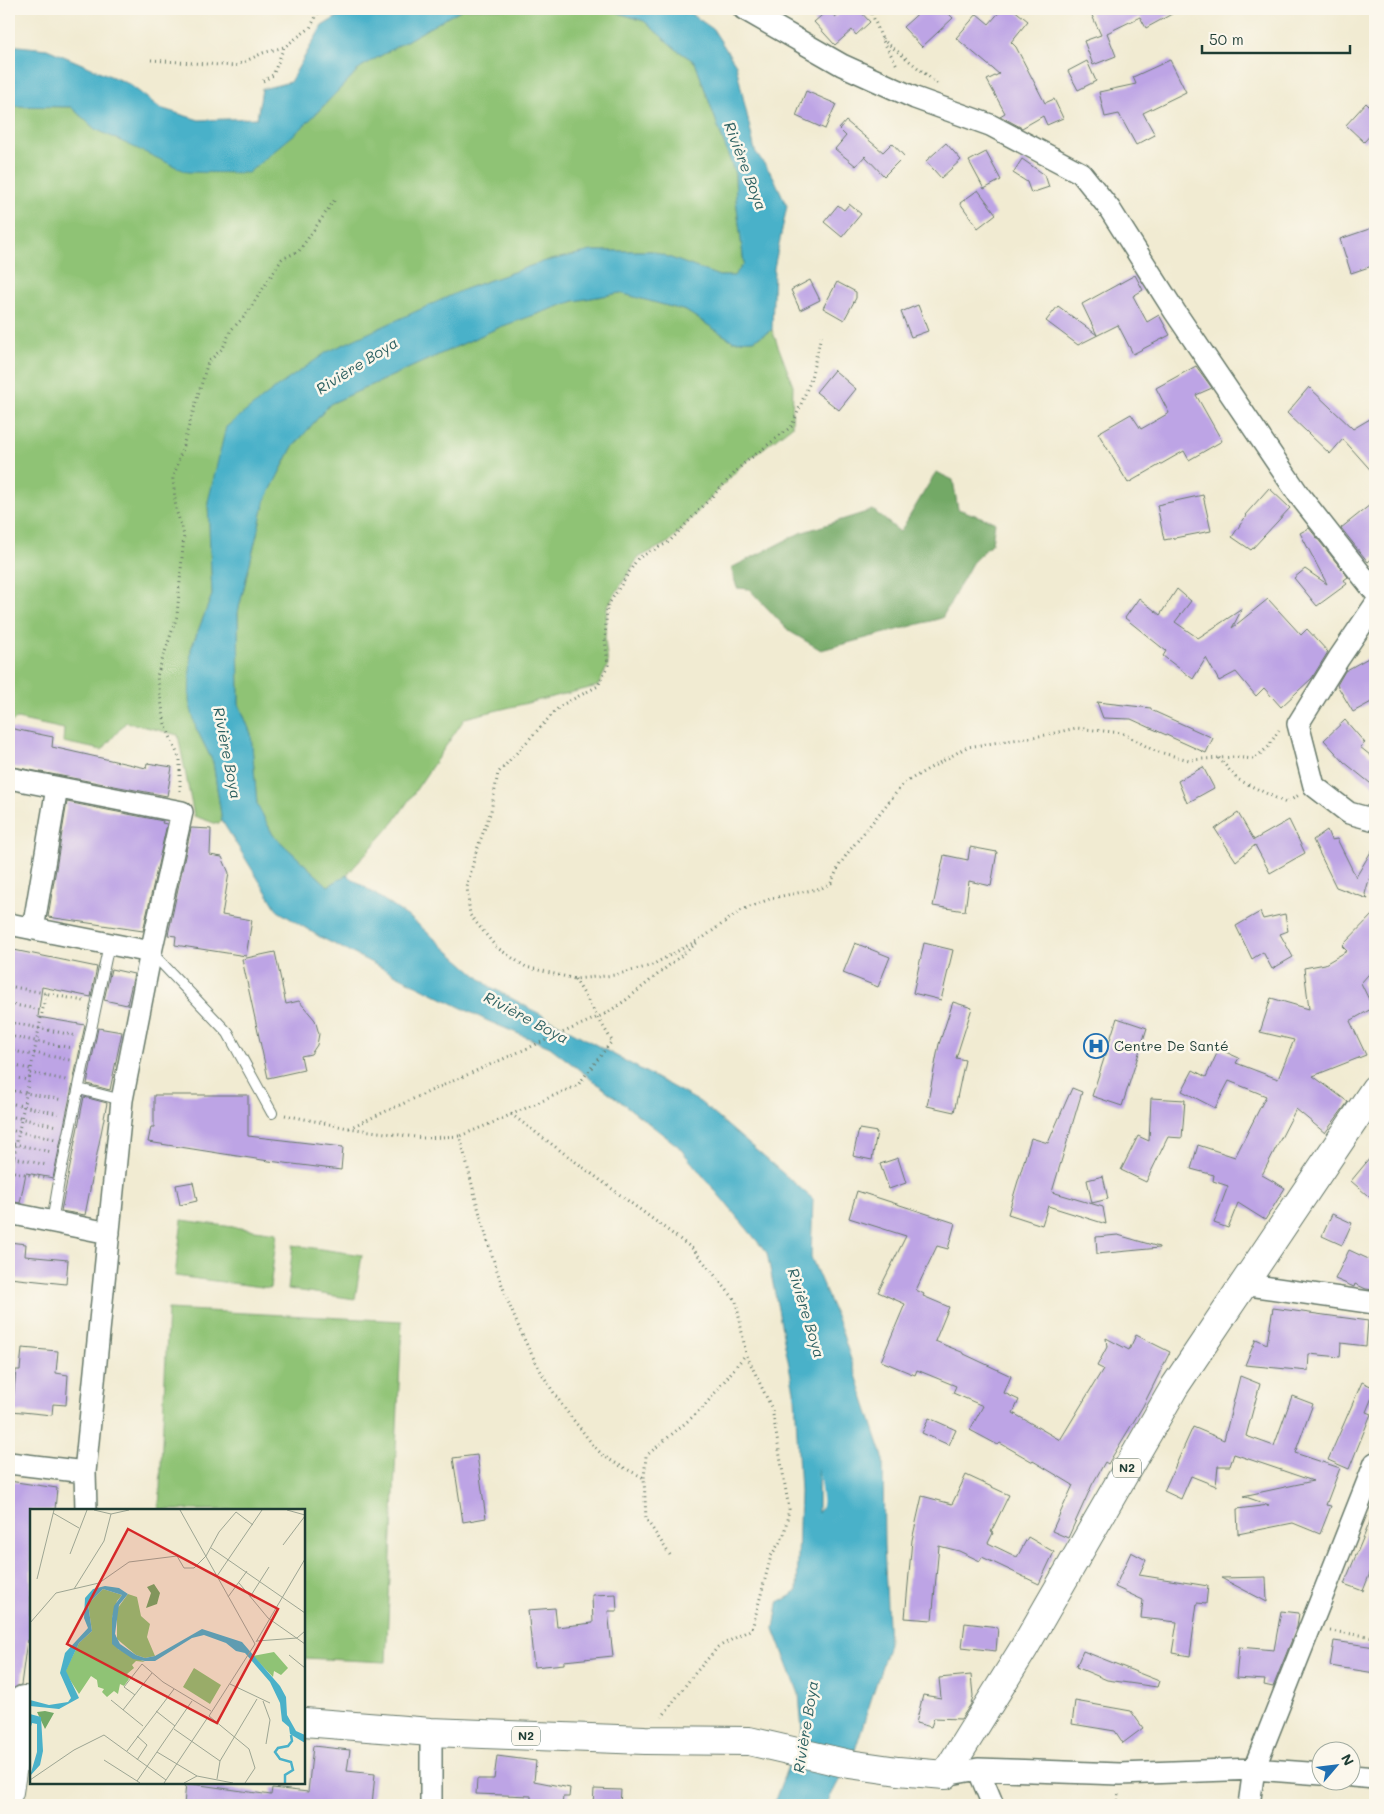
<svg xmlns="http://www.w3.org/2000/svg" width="1384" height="1814" font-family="Mali,sans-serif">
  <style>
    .green { fill: #8fc375; stroke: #578054 }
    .forest { fill: #73a966; stroke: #49734d }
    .water { fill: #4ab1c9; stroke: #34777e; fill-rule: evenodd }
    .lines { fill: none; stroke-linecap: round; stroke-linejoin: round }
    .river { stroke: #4ab1c9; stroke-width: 35 }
    .building { fill: #bda4e5 }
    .service-casing { stroke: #687a6b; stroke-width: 12 }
    .minor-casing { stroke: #687a6b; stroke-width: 24 }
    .trunk-casing { stroke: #687a6b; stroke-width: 30 }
    .path { stroke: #687a6b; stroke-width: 3; stroke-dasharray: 1 4; stroke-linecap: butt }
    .service { stroke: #fff; stroke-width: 10 }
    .minor { stroke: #fff; stroke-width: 21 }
    .trunk { stroke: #fff; stroke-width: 28 }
    .path-bridge { stroke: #687a6b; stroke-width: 3; stroke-dasharray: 1 4; stroke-linecap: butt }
    .labels { text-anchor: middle; stroke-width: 5; stroke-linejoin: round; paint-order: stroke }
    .shield { fill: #fbf7ec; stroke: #61756b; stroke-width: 1 }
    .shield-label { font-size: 12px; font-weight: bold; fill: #1f3d34 }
    .poi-label { font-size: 14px; fill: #1f3d34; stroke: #fbf7ec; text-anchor: start }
    .water-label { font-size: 15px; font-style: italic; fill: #2c6061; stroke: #fbf7ec }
    .inset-river { fill: none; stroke: #4ab1c9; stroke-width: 2.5 }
    .inset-road { fill: none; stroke: #9da593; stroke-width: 1 }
    .view { fill: #d62828; fill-opacity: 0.15; stroke: #d62828; stroke-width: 2.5 }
    .inset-edge { fill: none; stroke: #1f3d34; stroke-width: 2.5 }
  </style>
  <rect width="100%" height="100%" fill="#fbf7ec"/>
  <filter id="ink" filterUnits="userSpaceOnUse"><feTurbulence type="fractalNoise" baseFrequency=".02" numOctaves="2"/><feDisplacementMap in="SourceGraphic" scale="10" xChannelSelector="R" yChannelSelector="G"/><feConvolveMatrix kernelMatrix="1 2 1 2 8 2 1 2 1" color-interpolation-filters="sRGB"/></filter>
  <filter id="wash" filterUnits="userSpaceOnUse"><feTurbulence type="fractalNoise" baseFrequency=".0096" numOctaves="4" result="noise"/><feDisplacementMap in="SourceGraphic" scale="20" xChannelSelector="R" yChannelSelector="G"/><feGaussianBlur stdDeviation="1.12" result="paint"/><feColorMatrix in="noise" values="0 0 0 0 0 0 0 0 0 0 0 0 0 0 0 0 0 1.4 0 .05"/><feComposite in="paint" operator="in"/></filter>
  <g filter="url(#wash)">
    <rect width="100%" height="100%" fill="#f1ebd2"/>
    <path class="green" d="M462,9H606L644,21L677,50L695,62L735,174L736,199L744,264L734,276H719L652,251H592L542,262L465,289L208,502L212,595L191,649L196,728L213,762L222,821L217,824L194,816L178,735L126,722L102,750L63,742L64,729L17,719L9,723V106L71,107L95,129L303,127L361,67Z
      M620,293L686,311L733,341L754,340L772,330L793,385L792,426L742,465L669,542L638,558L607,607L605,639L608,665L598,686L465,718L394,822L347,875L328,886L273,835L257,804L251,734L239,704L238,612L265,501L292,448L330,404L500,327L574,301Z
      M182,1220L277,1233L270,1288L175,1276Z
      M293,1245L362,1255L355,1299L288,1289Z
      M168,1309L402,1321L386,1662L304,1658V1510H159Z"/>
    <path class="forest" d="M936,472L953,480L958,509L995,522L992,543L972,563L942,618L821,650L789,631L749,589L737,588L731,568L800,533L873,510L900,532Z"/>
    <path class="water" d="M350,9H462L361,67L303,127L248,173L187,172L95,129L71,107L9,106V45L47,49L129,84L160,108L199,120L257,118L262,89L290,82L322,26Z
      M606,9H684L713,29L736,65L755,151L773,176L787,206L774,268L772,330L754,340L733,341L686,311L620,293L574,301L500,327L330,404L292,448L265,501L238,612L239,704L251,734L257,804L273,835L328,886L347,875L413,920L489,986L700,1102L813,1199L811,1257L840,1326L883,1457L884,1547L889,1644L855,1750L826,1805H773L802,1730L799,1694L774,1629L778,1603L797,1592L800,1492L795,1396L767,1253L678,1146L550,1047L488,1021L320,937L278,911L222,821L213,762L196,728L189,701L191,649L212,595L208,502L226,427L277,387L327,352L465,289L542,262L592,251H652L719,276H734L744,264L736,199L735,174L695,62L677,50L644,21ZM823,1394L827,1395L849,1460L842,1479L818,1513L819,1400Z"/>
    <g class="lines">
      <path class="river" d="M817,1349L824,1373L840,1501L836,1532"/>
    </g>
    <g id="blocks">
      <path class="building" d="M845,9H858L870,22L856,35L852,30L835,45L814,22L828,10L835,17Z
        M923,9H944L953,18L922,47L903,27Z
        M1002,9H1013L1028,21L1011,42L1016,47L1045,103L1054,99L1063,118L1047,125L1043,116L1022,128L1000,116L1005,113L987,80L999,74L956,38L977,14L989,24Z
        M1089,9H1181L1146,28L1140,17L1107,33L1116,56L1093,65L1084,41L1101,35Z
        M1170,60L1186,92L1143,113L1155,135L1136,145L1119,114L1105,117L1099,92L1136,84L1133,77Z
        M1087,61L1096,81L1078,90L1068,71Z
        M806,91L836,104L825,129L796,116Z
        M1366,103L1375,112V130L1364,142L1346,125Z
        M846,121L883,152L892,143L904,156L884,176L865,156L856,166L835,149L846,136L839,129Z
        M946,143L961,160L941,178L926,161Z
        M986,152L1001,180L984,189L969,161Z
        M1022,159L1045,175L1049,187L1031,193L1027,182L1013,173Z
        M978,190L996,214L978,228L960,203Z
        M849,204L861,214L842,237L824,222L838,205L844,210Z
        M1375,227V265L1351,273L1340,239Z
        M1135,275L1143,290L1133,296L1147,322L1159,315L1170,335L1133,354L1118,325L1078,345L1046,321L1058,306L1097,335L1082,304Z
        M810,280L820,300L800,310L791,290Z
        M837,282L856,292V298L844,320L823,308Z
        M918,305L928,331L911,337L901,312Z
        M1196,366L1212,388L1196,395L1222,441L1189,460L1184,451L1128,483L1098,433L1131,414L1141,429L1169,413L1156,388Z
        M834,370L856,389L839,410L816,392Z
        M1309,387L1353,429L1375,416V475L1343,439L1330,454L1287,413Z
        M1269,488L1290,508L1251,550L1232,537L1246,516L1245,515Z
        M1203,495L1211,531L1164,540L1157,505Z
        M1375,501V556L1368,562L1341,528Z
        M1309,528L1348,577L1344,580L1347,584L1317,606L1294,578L1305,569L1327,584L1300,533Z
        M1177,589L1191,601L1175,622L1198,638L1242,609L1232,628L1268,599L1301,635L1307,629L1328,652L1312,678L1281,707L1264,688L1256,696L1236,672L1219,681L1206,658L1193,679L1163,656L1166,651L1125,618L1139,598L1160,615Z
        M1370,657L1375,666V700L1353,712L1337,685L1345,671Z
        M1097,702L1151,708V710L1213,738L1206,753L1131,719L1103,718Z
        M1345,720L1365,743L1360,747L1375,759V787L1344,762L1324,740Z
        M9,728L53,737L52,747L146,768L147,763L172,767L167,796L9,766Z
        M1203,767L1214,788L1187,803L1178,781Z
        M67,802L163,821L162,823L167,824L143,931L48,917Z
        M1238,813L1254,840L1289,820L1305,853L1270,873L1255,845L1236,861L1215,829Z
        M191,828L211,829L210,855L222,857L229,873L222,915L252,920L246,956L175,945L176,936L168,935Z
        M1327,830L1331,840L1337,839L1356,877L1372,850L1375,851V858L1365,894L1368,899L1336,887L1313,840Z
        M970,847L997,852L991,886L969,881L965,911L933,906L944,855L968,860Z
        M1260,912L1263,919L1285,914L1288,931L1280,934L1293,957L1272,969L1263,952L1252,959L1236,926Z
        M1375,912V967L1361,983L1373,1008L1350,1021L1366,1055L1313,1076L1348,1102L1325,1133L1296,1109L1262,1175L1285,1188L1265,1220L1238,1203L1228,1228L1214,1223L1228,1186L1213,1181L1214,1175L1191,1169L1198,1145L1235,1157L1266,1096L1229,1081L1215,1108L1182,1091L1193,1070L1206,1077L1219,1049L1239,1058L1236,1063L1278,1079L1294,1040L1260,1032L1271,998L1309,1009L1304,968L1325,964L1347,951L1342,946Z
        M855,943L890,957L878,987L843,973Z
        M924,943L953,950L941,1000L913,993Z
        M9,949L97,967L91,997L42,987L38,1017L85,1025L53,1178L26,1173L20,1203L9,1201Z
        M275,952L286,1004L299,1001L315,1020L319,1034L317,1045L311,1054L301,1056L304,1070L268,1078L242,959Z
        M111,969L134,974L127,1005L104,1000Z
        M953,1002L972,1008L956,1058L965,1060L954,1112L927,1106L939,1044Z
        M1117,1018L1147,1028L1122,1106L1092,1096Z
        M98,1028L122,1032L110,1090L87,1084Z
        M1072,1088L1082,1092L1052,1192L1103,1207L1106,1224L1048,1206L1042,1225L1008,1214L1031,1138L1048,1143Z
        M154,1095H248V1136L343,1147L341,1170L269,1161L148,1142L151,1127H154Z
        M84,1097L107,1103L85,1215L61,1211Z
        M1151,1098L1185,1100L1182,1138L1168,1137L1146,1182L1121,1170L1138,1136L1149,1141Z
        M859,1129L877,1132L872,1160L853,1156Z
        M1375,1152V1202L1351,1181Z
        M898,1158L906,1183L889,1189L880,1164Z
        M1103,1176L1108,1199L1092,1203L1087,1180Z
        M193,1182L197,1201L180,1205L176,1185Z
        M857,1191L955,1223L948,1249L937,1246L916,1290L924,1294L923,1296L949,1307L935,1341L964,1353V1354L1011,1376L1004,1393L1019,1400L1013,1413L1060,1440L1103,1369L1097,1366L1107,1347L1106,1338L1129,1350L1136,1335L1170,1352L1143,1406L1108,1464L1105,1462L1092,1485L1068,1538L1052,1531L1073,1485L1033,1461V1462L1000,1443L998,1445L970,1430L983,1406L953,1393L956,1386L917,1370L915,1375L881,1361L905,1304L878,1292L906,1236L849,1218Z
        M1332,1214L1352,1223L1342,1245L1322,1236Z
        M1118,1235L1159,1247V1248L1097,1254L1096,1237Z
        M9,1242L26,1244L25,1256L68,1260L66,1284L9,1278Z
        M1349,1250L1375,1262V1290L1366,1289L1355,1284L1354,1287L1335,1279Z
        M1273,1308L1368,1321L1366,1346L1341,1343L1340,1357L1309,1354L1308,1371L1245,1365L1256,1339L1267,1344Z
        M22,1348L58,1351L56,1373L68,1375L66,1405L53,1404L52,1415L12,1411L16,1370H20Z
        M1240,1376L1260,1384L1246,1436L1274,1446L1292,1396L1313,1404L1295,1453L1340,1468L1326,1505L1331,1506L1320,1534L1293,1523L1238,1534L1237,1509L1269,1505L1243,1496L1313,1481L1234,1454L1230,1466H1218L1216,1486L1191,1476L1181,1499L1164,1491L1193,1427L1224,1440Z
        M1362,1382L1375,1388V1390L1366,1412L1371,1414L1349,1469L1328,1460Z
        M929,1418L956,1430L949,1445L922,1433Z
        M477,1455L486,1518L463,1522L453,1458Z
        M966,1475L1009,1495L991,1532L993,1533L988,1543L1017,1557L1028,1537L1054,1552L1039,1584L982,1557L980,1561L959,1551L939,1546L932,1620L905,1618L912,1540L922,1496L952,1504Z
        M9,1481L57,1488L55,1510H31V1641L27,1640L21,1685L17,1686L11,1690L9,1695Z
        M1374,1512L1375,1560L1363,1591L1344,1584Z
        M1131,1552L1146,1560L1139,1575L1208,1586L1206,1604L1197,1603L1190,1656L1172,1653L1177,1622L1141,1618L1143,1600L1115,1587Z
        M1266,1577L1267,1602L1221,1578Z
        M616,1594L617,1611H608L613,1656L564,1661V1664L534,1667L528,1610L555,1608L557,1627L593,1623L592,1595Z
        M1281,1611L1299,1613L1297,1627L1273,1687L1264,1685L1265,1680L1236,1678L1239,1647L1274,1650Z
        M965,1623L998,1627L996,1651L962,1647Z
        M1334,1641L1375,1647V1673L1330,1666Z
        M1083,1651L1159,1681L1157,1687L1107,1680L1076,1667Z
        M971,1675L973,1696L971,1704L961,1719L934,1718L931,1727L916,1723L923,1695L941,1698L939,1678Z
        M1075,1701L1131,1711L1143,1728L1123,1743L1115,1731L1072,1724Z
        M313,1746L350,1750L347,1771L375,1774L372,1805H184L186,1783L271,1795L272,1788L308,1792Z
        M497,1756L536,1761L534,1781L570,1788L569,1797H563L562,1805L531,1800V1796L476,1794L477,1779H494Z
        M594,1789L621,1790L620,1805H593Z"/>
    </g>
  </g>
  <g filter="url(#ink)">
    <use href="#blocks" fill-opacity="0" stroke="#687a6b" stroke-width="1"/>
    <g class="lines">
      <defs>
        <path id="service" d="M152,953L228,1033L272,1113
          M79,1089L122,1100
          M52,1222L59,1181L109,944"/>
        <path id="minor" d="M744,9L842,65L915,98L990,125L1081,173L1109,208L1175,312L1299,495L1375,592
          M1375,605L1339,658L1298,724L1314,786L1349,813L1375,820
          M9,778L182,812L151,952L122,1100L85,1472L86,1510
          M9,924L151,952
          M33,929L57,788
          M9,1213L109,1233
          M1242,1284L1375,1303
          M9,1463L85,1472
          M978,1769L993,1805
          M945,1775L978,1769L1120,1774L1254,1769L1322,1774
          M1352,1776L1375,1778
          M431,1805V1732
          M1249,1805L1254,1769L1375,1463"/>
        <path id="trunk" d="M304,1722L431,1732L645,1740L749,1741L849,1764L898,1771L945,1775L1024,1648L1175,1386L1375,1089
          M9,1792L23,1700L31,1701"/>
      </defs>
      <use href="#service" class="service-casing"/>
      <use href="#minor" class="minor-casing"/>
      <use href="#trunk" class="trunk-casing"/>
      <path class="path" d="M870,9L882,39L898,67
        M882,39L938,84
        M151,60L235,66L263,53L284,47L310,28L320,9
        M263,81L273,75L284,47
        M821,336L810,382L792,426L742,465L669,542L638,558L607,607L605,639L608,665L598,686L560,706L498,773L491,811L476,852L467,887L470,915L496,947L526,967L575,979L615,975L650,966L704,937L740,911L772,898L822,888L831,883L840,864L850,850L904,783L967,747L1046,735L1076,728L1122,733L1155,751L1189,760L1234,757L1254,759L1268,747L1279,730
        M1219,758L1237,779L1286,803L1299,795
        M180,791V760L165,724L157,676L177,616L184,535L176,510L173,479L208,362L223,348L231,330L246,315L282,259L299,251L336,198
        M575,979L612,1041L578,1085L492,1123L460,1136C484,1235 512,1348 580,1428C587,1437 595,1449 604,1456C617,1465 631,1471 644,1478
        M9,986L84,1001
        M9,1004L42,1010
        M605,1014L626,1000L698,942
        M9,1022L77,1036
        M9,1036L72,1048
        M9,1050L33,1055
        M34,1053L70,1060
        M9,1065L31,1069
        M30,1073L66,1080
        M9,1077L29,1080
        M9,1090L63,1100
        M9,1103L60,1114
        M511,1114L693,1249L736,1301L746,1354L772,1409L789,1509L784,1535L771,1556L752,1629L718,1647L691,1678L662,1717
        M285,1115L348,1128L423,1138L460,1136
        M9,1116L57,1126
        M349,1128L444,1085
        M9,1130L55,1139
        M9,1143L52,1152
        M9,1157L47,1165
        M9,1171L45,1178
        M11,1171L46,993
        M670,1555L646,1519L644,1478L646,1456L702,1409L746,1354
        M1330,1631L1375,1637
        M1117,1805L1118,1793"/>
      <use href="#service" class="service"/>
      <use href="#minor" class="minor"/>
      <use href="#trunk" class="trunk"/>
      <path class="path-bridge" d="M444,1085L605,1014"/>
    </g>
  </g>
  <defs>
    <symbol id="hospital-ring" viewBox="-11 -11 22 22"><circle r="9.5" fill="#fbf7ec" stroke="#1f6fb2" stroke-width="1.5"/><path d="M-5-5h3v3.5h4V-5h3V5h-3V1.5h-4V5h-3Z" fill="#1f6fb2"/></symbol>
  </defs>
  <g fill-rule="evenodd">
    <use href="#hospital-ring" x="1082" y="1032" width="28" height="28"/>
  </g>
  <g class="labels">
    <g class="shield">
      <rect x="1113" y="1458.5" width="28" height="19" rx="4"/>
      <rect x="512" y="1726.5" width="28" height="19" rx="4"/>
    </g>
    <g class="shield-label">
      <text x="1127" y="1472">N2</text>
      <text x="526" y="1740">N2</text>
    </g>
    <g class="poi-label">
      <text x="1114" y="1051">Centre De Santé</text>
    </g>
    <g class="water-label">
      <text transform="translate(745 166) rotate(69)" y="5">Rivière Boya</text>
      <text transform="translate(357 366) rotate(-32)" y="5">Rivière Boya</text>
      <text transform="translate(227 753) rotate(79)" y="5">Rivière Boya</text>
      <text transform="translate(526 1018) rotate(28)" y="5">Rivière Boya</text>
      <text transform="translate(806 1313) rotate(73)" y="5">Rivière Boya</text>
      <text transform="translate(806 1727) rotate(-81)" y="5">Rivière Boya</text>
    </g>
  </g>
  <g transform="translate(30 1509)">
    <rect width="275" height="275" fill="#f1ebd2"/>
    <path d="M73,80L92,86L87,92L82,109L88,140L115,153L106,152L102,156L104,159L97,165L99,170L94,177L90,175L88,185L84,182L77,188L72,183L74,180L68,178L67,171L61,167L49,185L35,163L49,134L62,122L58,95ZM98,85L107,88L111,107L120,115L117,128L125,147L115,149L106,146L87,130V100ZM244,143L258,159L251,166L244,162L243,168L223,147ZM164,159L191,176L180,195L153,178Z" fill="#8fc375"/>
    <path d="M124,75L130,84L127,95L116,99L121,84L117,78ZM15,202L24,204L15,220L7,203Z" fill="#73a966"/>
    <path d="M75,77L89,79L98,85L89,96L85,125L90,135L106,146L115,149L125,147L172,120L212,133L250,177L256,188L257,206L266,222L275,226V234L260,225L259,218L252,212L250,194L240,173L215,144L206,142L196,134L174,126L162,129L125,152H115L103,150L88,140L82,135V109L84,97L92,86L73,80L58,95L62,122L49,134L36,162L49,189L29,200L0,197V191L19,196L38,193L41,189L30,164L35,144L58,119L54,109L55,89L63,80ZM0,205L11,208L13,242L10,256L0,267L7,243V215L2,214L0,221Z" fill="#4ab1c9"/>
    <path class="inset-river" d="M255,274V266L263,261L261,253L250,250L245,243L248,239L258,237L262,232L261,226"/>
    <path class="inset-road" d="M64,1L81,5L99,1M150,1L225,135L179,207L219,240L225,259L215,274M257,1L275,6M23,4L49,19M253,36L275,7M181,39L275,104M40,45L57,1M187,67L232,1M7,70L24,1M209,74L238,109L275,135M44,80L74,32L81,5M198,88L217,62M220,88L239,58M0,114L26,84L69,74L99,53L147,47L154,59H164L176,47L189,23L206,3L223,16M227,132L267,129L275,122M226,133L275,50M259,146L275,159M200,175L240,194M105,186L94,178L112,155L133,173L181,202M81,191L113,217M233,192L240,211L236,235M93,201L122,164M126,202L145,217M144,220L190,252M107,227L117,236L107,251M97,242L144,180M127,243L167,267M74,251L107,272M187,270L190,252L227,190M0,271L44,241L74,226L136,271M110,274L107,272L162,192M134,274L178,208M154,274L167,267L203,274"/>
    <path class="view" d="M98,20L248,100L187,214L37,135Z"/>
    <rect width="275" height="275" class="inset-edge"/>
  </g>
  <rect width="1384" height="1814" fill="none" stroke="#fbf7ec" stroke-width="30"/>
  <g transform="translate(1336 1766) rotate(62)"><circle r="24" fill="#fbf7ec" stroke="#a3ada2"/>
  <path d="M0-4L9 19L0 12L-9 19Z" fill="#1f6fb2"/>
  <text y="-8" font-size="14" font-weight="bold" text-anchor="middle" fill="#1f3d34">N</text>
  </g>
  <path d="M1202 45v8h148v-8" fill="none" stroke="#1f3d34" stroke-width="2.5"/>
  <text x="1209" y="45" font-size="15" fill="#1f3d34" stroke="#fbf7ec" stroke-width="4" paint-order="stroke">50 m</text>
</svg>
